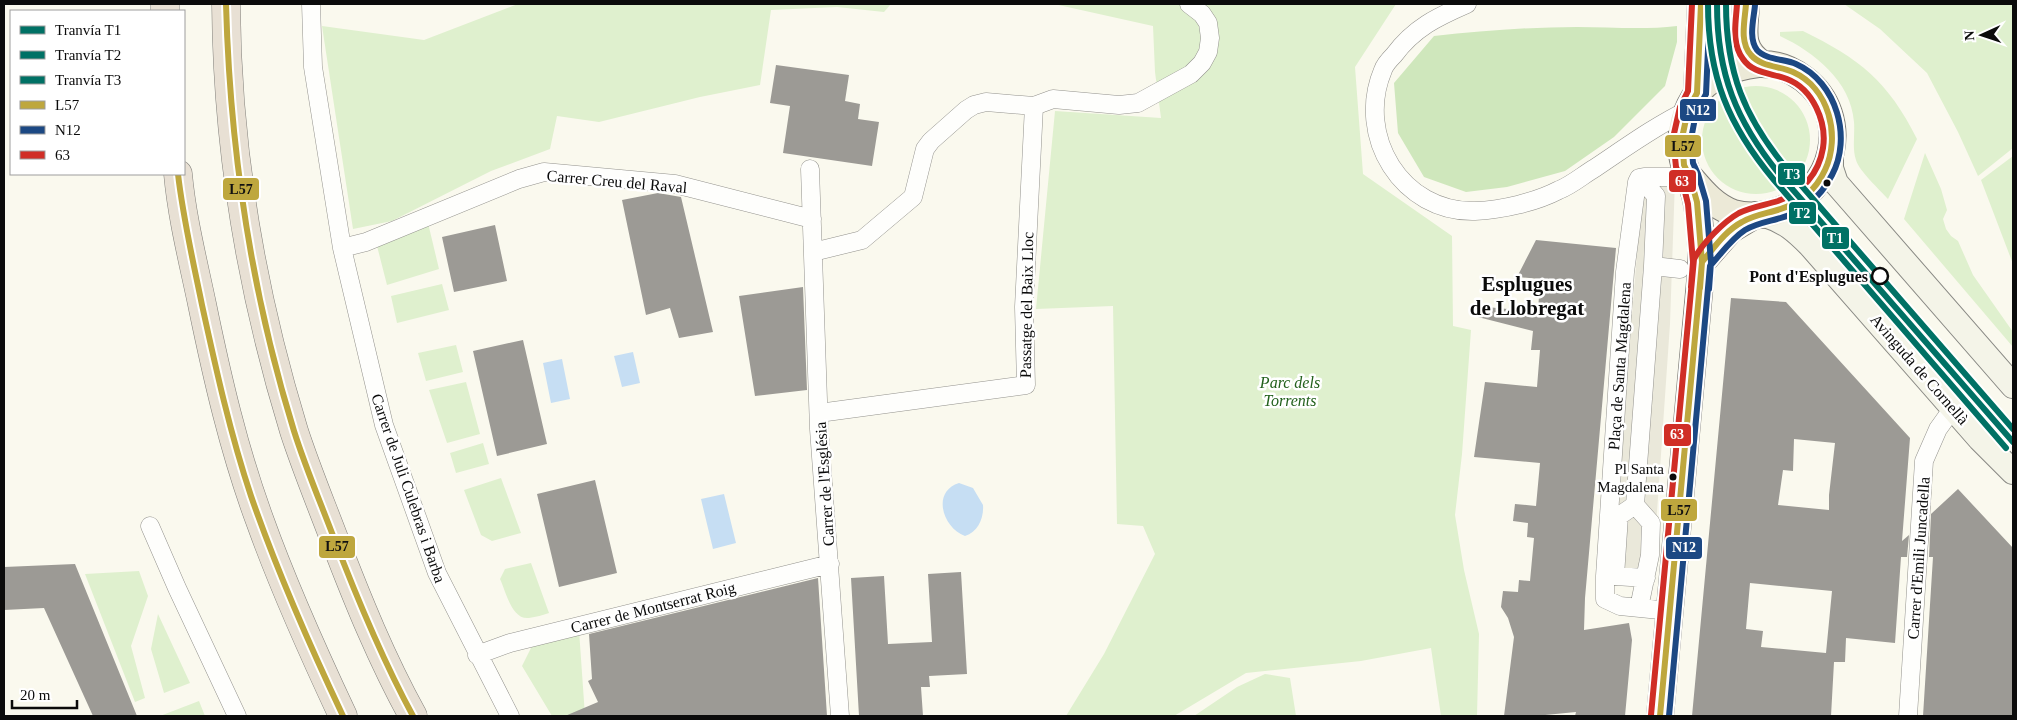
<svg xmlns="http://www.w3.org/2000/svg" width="2017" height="720" font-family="Georgia,serif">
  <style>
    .green { fill: #dff0ce }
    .forest { fill: #cfe7bc }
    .plaza { fill: #eae8da }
    .water { fill: #c6def3 }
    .building { fill: #9c9a95; fill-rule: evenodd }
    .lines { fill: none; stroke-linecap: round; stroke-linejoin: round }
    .street-casing { stroke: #93928d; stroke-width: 19 }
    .secondary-casing { stroke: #898984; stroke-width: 26 }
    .primary-casing { stroke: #807f7a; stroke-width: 28 }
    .highway-casing { stroke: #807f7a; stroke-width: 29 }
    .street { stroke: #fefefc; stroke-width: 18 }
    .secondary { stroke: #f4f4e8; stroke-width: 24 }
    .primary { stroke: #ece9d7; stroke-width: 26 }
    .highway { stroke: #e8e0d4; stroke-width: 28 }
    .bus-1-casing { stroke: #fff; stroke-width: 10 }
    .bus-2-casing { stroke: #fff; stroke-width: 10 }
    .bus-3-casing { stroke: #fff; stroke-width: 10 }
    .bus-1 { stroke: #bea73e; stroke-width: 6 }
    .bus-2 { stroke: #1c4883; stroke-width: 6 }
    .bus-3 { stroke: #d02e26; stroke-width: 6 }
    .tram-1-casing { stroke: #fff; stroke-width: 10 }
    .tram-2-casing { stroke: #fff; stroke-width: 10 }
    .tram-3-casing { stroke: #fff; stroke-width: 10 }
    .tram-1 { stroke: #007165; stroke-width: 6 }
    .tram-2 { stroke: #007165; stroke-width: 6 }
    .tram-3 { stroke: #007165; stroke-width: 6 }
    .bus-dot { fill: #0b0b0b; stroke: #fff; stroke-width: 2 }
    .stop-dot { fill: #fff; stroke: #0b0b0b; stroke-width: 2.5 }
    .labels { text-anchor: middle; stroke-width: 5; stroke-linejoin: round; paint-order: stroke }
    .bus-label { font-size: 15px; fill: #0b0b0b; stroke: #fff; text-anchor: end }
    .street-label { font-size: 16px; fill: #0b0b0b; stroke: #fff }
    .stop-label { font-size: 16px; font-weight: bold; fill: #0b0b0b; stroke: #fff; text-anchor: end }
    .park-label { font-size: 16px; font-style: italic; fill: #23611d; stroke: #fff }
    .district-label { font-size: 21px; font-weight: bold; fill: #0b0b0b; stroke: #fff }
    .line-badge { stroke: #fff; stroke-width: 2 }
    .badge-label { font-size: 14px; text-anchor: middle; font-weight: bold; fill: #fff }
    .pale-badge-label { font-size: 14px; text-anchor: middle; font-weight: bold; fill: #111 }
  </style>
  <rect width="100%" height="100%" fill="#faf9ee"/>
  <path class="green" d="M518,4H891L884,12L837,7L771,10L760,85L700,97L599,122L557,116L550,149L491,171L392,221L353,229L322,26L424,40Z
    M1054,4H1396L1355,67L1363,174L1452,236L1453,326L1471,330L1462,454L1455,515L1464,570L1479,634L1477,716H1441L1431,648L1361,661L1246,673L1174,716H1066L1104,654L1155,554L1143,526L1117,524L1113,306L1036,309L1055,111L1161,118L1155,72L1153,26Z
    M1844,4H2013V148L1978,176L1958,132L1927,73L1880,29Z
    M1803,31C1860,59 1888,81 1917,139L1888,199C1880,190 1859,171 1856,160C1852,148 1855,135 1854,122C1851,81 1814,52 1780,36V32Z
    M1702 140a54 54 0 1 1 108 0a54 54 0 1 1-108 0Z
    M1925,153L1941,189L1947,210L1943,219L1946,229L1951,236L1958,241L1973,275L2013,332V347L1904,219Z
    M2013,156V264L1981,180Z
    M428,223L439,269L387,285L376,242Z
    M442,284L449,310L397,323L391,296Z
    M456,345L463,372L426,381L418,353Z
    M466,382L480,434L447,443L429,390Z
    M483,443L489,464L456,473L450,453Z
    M501,478L521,533L492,541L481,535L464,490Z
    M531,563L549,613C543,615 536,617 529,618C512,620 506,592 500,579L505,569Z
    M139,571L148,596L131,646L145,698L135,702L85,574Z
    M158,614L190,683L164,693L151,649Z
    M579,630L585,716H552L522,666L534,642Z
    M1265,674L1290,678L1296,716H1194L1237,687Z
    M199,701L205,716H160Z"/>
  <path class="forest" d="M1677,26V42L1665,86L1614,137L1565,171L1507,187L1466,192L1424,177L1398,133L1394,83L1434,36C1481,31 1529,27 1577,27C1610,27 1644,30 1677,26Z"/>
  <path class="plaza" d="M1675,180L1670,324L1651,599L1635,597L1636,582L1611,571L1643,181Z"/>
  <path class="water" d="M633,352L640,383L622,387L614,356Z
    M562,359L570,399L551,403L543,363Z
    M959,483L973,488L983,505C984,518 978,532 965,536C943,528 931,492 959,483Z
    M724,494L736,543L713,549L701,499Z"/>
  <path class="building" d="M776,65L849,75L845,101L860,104L858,119L879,122L872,166L783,153L790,106L770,103Z
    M658,193L681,197L713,332L679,338L670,308L646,315L622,200Z
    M495,225L507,281L454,292L442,237Z
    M1536,240L1616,248L1585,598L1584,630L1629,623L1632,640L1625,716H1575L1576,712L1535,716H1504L1514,637L1508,618L1501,607L1503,591L1518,592L1519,580L1530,581L1534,538L1527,537L1528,523L1513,521L1515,504L1536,506L1540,463L1474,457L1485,382L1537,387L1540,350H1531L1533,331L1474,316L1476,306L1538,312L1540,279L1517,277Z
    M803,287L807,390L755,396L739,296Z
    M1731,298L1786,302L1910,438L1902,541L1909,535L1907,557H1901L1895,643L1846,638L1845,662H1834L1831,716H1692ZM1794,439L1835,443L1829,495V510L1778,505L1783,470L1793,471ZM1750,583L1832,591L1826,653L1761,647L1763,631L1746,629Z
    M523,340L547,444L497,456L473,351Z
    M595,480L617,573L559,587L537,494Z
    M1958,489L2013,548V716H1923L1933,557H1929L1931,514Z
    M75,564L137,716H93L44,608L4,610V567Z
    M961,572L967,674L929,676L930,687H921L923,716H859L851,578L884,576L888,644L932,642L928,574Z
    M818,578L827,716H565L598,702L588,681L592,679L589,634Z"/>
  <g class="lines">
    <defs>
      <path id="street" d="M311,4L313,67L342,248L384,425L437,573L510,716
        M1467,4C1437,17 1414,28 1394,55C1390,59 1385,64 1383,70C1355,136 1402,213 1475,211C1502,210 1536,202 1559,190C1572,185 1583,175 1595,168C1625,148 1655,126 1688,110
        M810,169L819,429L840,716
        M1643,181L1656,196L1653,266L1680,269
        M342,248L366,242L519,179L544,172L675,184L812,219
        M813,252L862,240L913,197L925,149L931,141L966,110L974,105L986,102L1034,106L1053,99L1119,105L1138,103L1191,74L1202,63L1208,52L1210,38L1208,23L1202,14L1189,4
        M819,413L1026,385L1024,307L1034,106
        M1635,505L1619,516L1615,576L1646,578
        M150,526L177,588L237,716
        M1641,598L1650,555L1651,523L1635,505L1653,266
        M1670,611L1620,606L1605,599V576L1625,272L1637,182L1639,178L1644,177H1690
        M477,655L510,643L830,564
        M1908,716L1924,461L1938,429L1953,408"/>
      <path id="secondary" d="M1831,154V168L1836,183L2013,386
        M1765,215C1785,221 1796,231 1810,245L1980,439L2013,472"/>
      <path id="primary" d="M1746,4C1745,30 1738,47 1762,64
        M1697,93L1701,4
        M1702,262L1730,230L1755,215
        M1660,716L1701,271C1702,251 1700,219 1696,199C1693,187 1688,176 1684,164C1678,143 1682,117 1694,98C1708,76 1733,67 1758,64C1775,63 1791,69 1804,79C1854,117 1834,193 1777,211C1763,216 1747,217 1733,213C1714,206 1702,191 1690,177"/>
      <path id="highway" d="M165,4V11
        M226,4C227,147 252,294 294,431C306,468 321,504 335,541C358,601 382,660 413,716
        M178,174C182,218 193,261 202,304C217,377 234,451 260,521C284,588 313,652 343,716"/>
    </defs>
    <use href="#street" class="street-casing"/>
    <use href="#secondary" class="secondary-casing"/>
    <use href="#primary" class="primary-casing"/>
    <use href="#highway" class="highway-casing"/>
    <use href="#street" class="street"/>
    <use href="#secondary" class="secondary"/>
    <use href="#primary" class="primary"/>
    <use href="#highway" class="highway"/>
    <defs>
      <path id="bus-1" d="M226,4C230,149 251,292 294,431C305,466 319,499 332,533C356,596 381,657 413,716
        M178,174C183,218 193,261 202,305C216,369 230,433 251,496C277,571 309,644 343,716
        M1700,288L1702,262L1697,202L1690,177L1684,165L1682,138L1688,110L1697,93L1701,4
        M1660,716L1702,262C1714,248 1725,231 1742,222C1752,216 1763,214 1774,211C1797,205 1815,192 1825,170C1841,136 1829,88 1793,72C1780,66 1761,67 1751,55C1739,42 1745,20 1746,4"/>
      <path id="bus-2" d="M1709,289L1711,262L1706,201L1698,174L1693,163L1691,139L1696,113L1706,94L1710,4
        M1669,716L1710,266C1721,254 1731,239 1745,230C1755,224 1766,222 1777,219C1802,213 1820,198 1832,175C1852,138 1837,82 1796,64C1785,59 1766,60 1757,50C1748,38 1754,18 1755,5"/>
      <path id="bus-3" d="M1691,287L1693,262L1688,204L1682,180L1676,167L1673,138L1680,107L1688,91L1692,4
        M1651,715L1694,259C1702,244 1723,222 1739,213C1751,207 1765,205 1778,201C1802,193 1819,173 1823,148C1827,122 1813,89 1787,79C1772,73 1753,74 1743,59C1731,43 1736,22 1737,4"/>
    </defs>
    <use href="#bus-1" class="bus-1-casing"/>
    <use href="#bus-2" class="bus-2-casing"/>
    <use href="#bus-3" class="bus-3-casing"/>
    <use href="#bus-1" class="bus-1"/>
    <use href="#bus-2" class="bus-2"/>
    <use href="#bus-3" class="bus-3"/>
    <defs>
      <path id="tram-1" d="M1717,4C1717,74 1736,121 1780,175L2013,442"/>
      <path id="tram-2" d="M1708,4C1708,76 1728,125 1774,180L2006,448"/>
      <path id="tram-3" d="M1726,4C1726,72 1744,117 1787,169L2013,429"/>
    </defs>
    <use href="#tram-1" class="tram-1-casing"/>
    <use href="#tram-2" class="tram-2-casing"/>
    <use href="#tram-3" class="tram-3-casing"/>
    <use href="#tram-1" class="tram-1"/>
    <use href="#tram-2" class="tram-2"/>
    <use href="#tram-3" class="tram-3"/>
  </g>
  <g class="bus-dot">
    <circle cx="1827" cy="183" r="4.5"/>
    <circle cx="1673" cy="477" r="4.5"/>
  </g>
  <circle class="stop-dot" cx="1880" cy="276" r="8"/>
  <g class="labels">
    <g class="bus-label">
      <text x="1664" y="474">Pl Santa<tspan x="1664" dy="18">Magdalena</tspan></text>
    </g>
    <g class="street-label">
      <text transform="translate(617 181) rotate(5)" y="6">Carrer Creu del Raval</text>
      <text transform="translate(1026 305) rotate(-89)" y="6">Passatge del Baix Lloc</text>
      <text transform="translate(1619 366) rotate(-86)" y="6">Plaça de Santa Magdalena</text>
      <text transform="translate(1920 369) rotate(49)" y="6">Avinguda de Cornellà</text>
      <text transform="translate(824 484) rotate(-94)" y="6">Carrer de l'Església</text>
      <text transform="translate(409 488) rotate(71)" y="6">Carrer de Juli Culebras i Barba</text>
      <text transform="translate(1918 558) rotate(-86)" y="6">Carrer d'Emili Juncadella</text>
      <text transform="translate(653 607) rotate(-14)" y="6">Carrer de Montserrat Roig</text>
    </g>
    <g class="stop-label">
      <text x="1868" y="282">Pont d'Esplugues</text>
    </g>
    <g class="park-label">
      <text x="1290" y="388">Parc dels<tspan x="1290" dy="18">Torrents</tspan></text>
    </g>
    <g class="district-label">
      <text x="1527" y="291">Esplugues<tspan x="1527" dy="24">de Llobregat</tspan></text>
    </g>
  </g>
  <g class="line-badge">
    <rect x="1679" y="98" width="38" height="24" rx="5" fill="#1c4883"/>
    <rect x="1664" y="134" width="38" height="24" rx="5" fill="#bea73e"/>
    <rect x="1777" y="162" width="29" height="24" rx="5" fill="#007165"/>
    <rect x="1668" y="169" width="29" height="24" rx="5" fill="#d02e26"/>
    <rect x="222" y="177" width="38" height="24" rx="5" fill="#bea73e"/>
    <rect x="1788" y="201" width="29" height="24" rx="5" fill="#007165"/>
    <rect x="1821" y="226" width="29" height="24" rx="5" fill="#007165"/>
    <rect x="1663" y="423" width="29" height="24" rx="5" fill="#d02e26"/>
    <rect x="1660" y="498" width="38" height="24" rx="5" fill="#bea73e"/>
    <rect x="318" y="535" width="38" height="24" rx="5" fill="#bea73e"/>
    <rect x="1665" y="536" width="38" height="24" rx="5" fill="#1c4883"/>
  </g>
  <g class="badge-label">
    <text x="1698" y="115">N12</text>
    <text x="1792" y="179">T3</text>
    <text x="1682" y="186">63</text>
    <text x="1802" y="218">T2</text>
    <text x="1835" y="243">T1</text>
    <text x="1677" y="439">63</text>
    <text x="1684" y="552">N12</text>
  </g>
  <g class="pale-badge-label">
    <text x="1683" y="151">L57</text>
    <text x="241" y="194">L57</text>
    <text x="1679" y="515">L57</text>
    <text x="337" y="551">L57</text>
  </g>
  <rect width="2017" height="720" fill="none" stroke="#0b0b0b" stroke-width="10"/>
  <rect x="10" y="10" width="175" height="165" fill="#ffffff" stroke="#9d9d9d"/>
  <rect x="20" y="26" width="25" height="8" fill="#007165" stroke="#9d9d9d"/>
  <text x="55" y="35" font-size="15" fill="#0b0b0b">Tranvía T1</text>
  <rect x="20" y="51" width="25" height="8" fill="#007165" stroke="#9d9d9d"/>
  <text x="55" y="60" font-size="15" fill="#0b0b0b">Tranvía T2</text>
  <rect x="20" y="76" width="25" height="8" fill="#007165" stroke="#9d9d9d"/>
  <text x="55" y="85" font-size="15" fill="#0b0b0b">Tranvía T3</text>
  <rect x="20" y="101" width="25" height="8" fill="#bea73e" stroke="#9d9d9d"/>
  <text x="55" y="110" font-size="15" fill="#0b0b0b">L57</text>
  <rect x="20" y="126" width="25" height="8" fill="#1c4883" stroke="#9d9d9d"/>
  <text x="55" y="135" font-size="15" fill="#0b0b0b">N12</text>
  <rect x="20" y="151" width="25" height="8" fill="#d02e26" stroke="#9d9d9d"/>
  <text x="55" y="160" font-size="15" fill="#0b0b0b">63</text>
  <g transform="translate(1982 35) rotate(267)" stroke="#ffffff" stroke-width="4" paint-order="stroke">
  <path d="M0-4L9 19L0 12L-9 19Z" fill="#0b0b0b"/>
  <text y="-8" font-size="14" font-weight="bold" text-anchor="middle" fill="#0b0b0b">N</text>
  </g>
  <path d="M12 700v8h65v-8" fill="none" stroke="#0b0b0b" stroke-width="2.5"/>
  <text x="20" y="700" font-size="15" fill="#0b0b0b" stroke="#ffffff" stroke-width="4" paint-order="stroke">20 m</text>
</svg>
